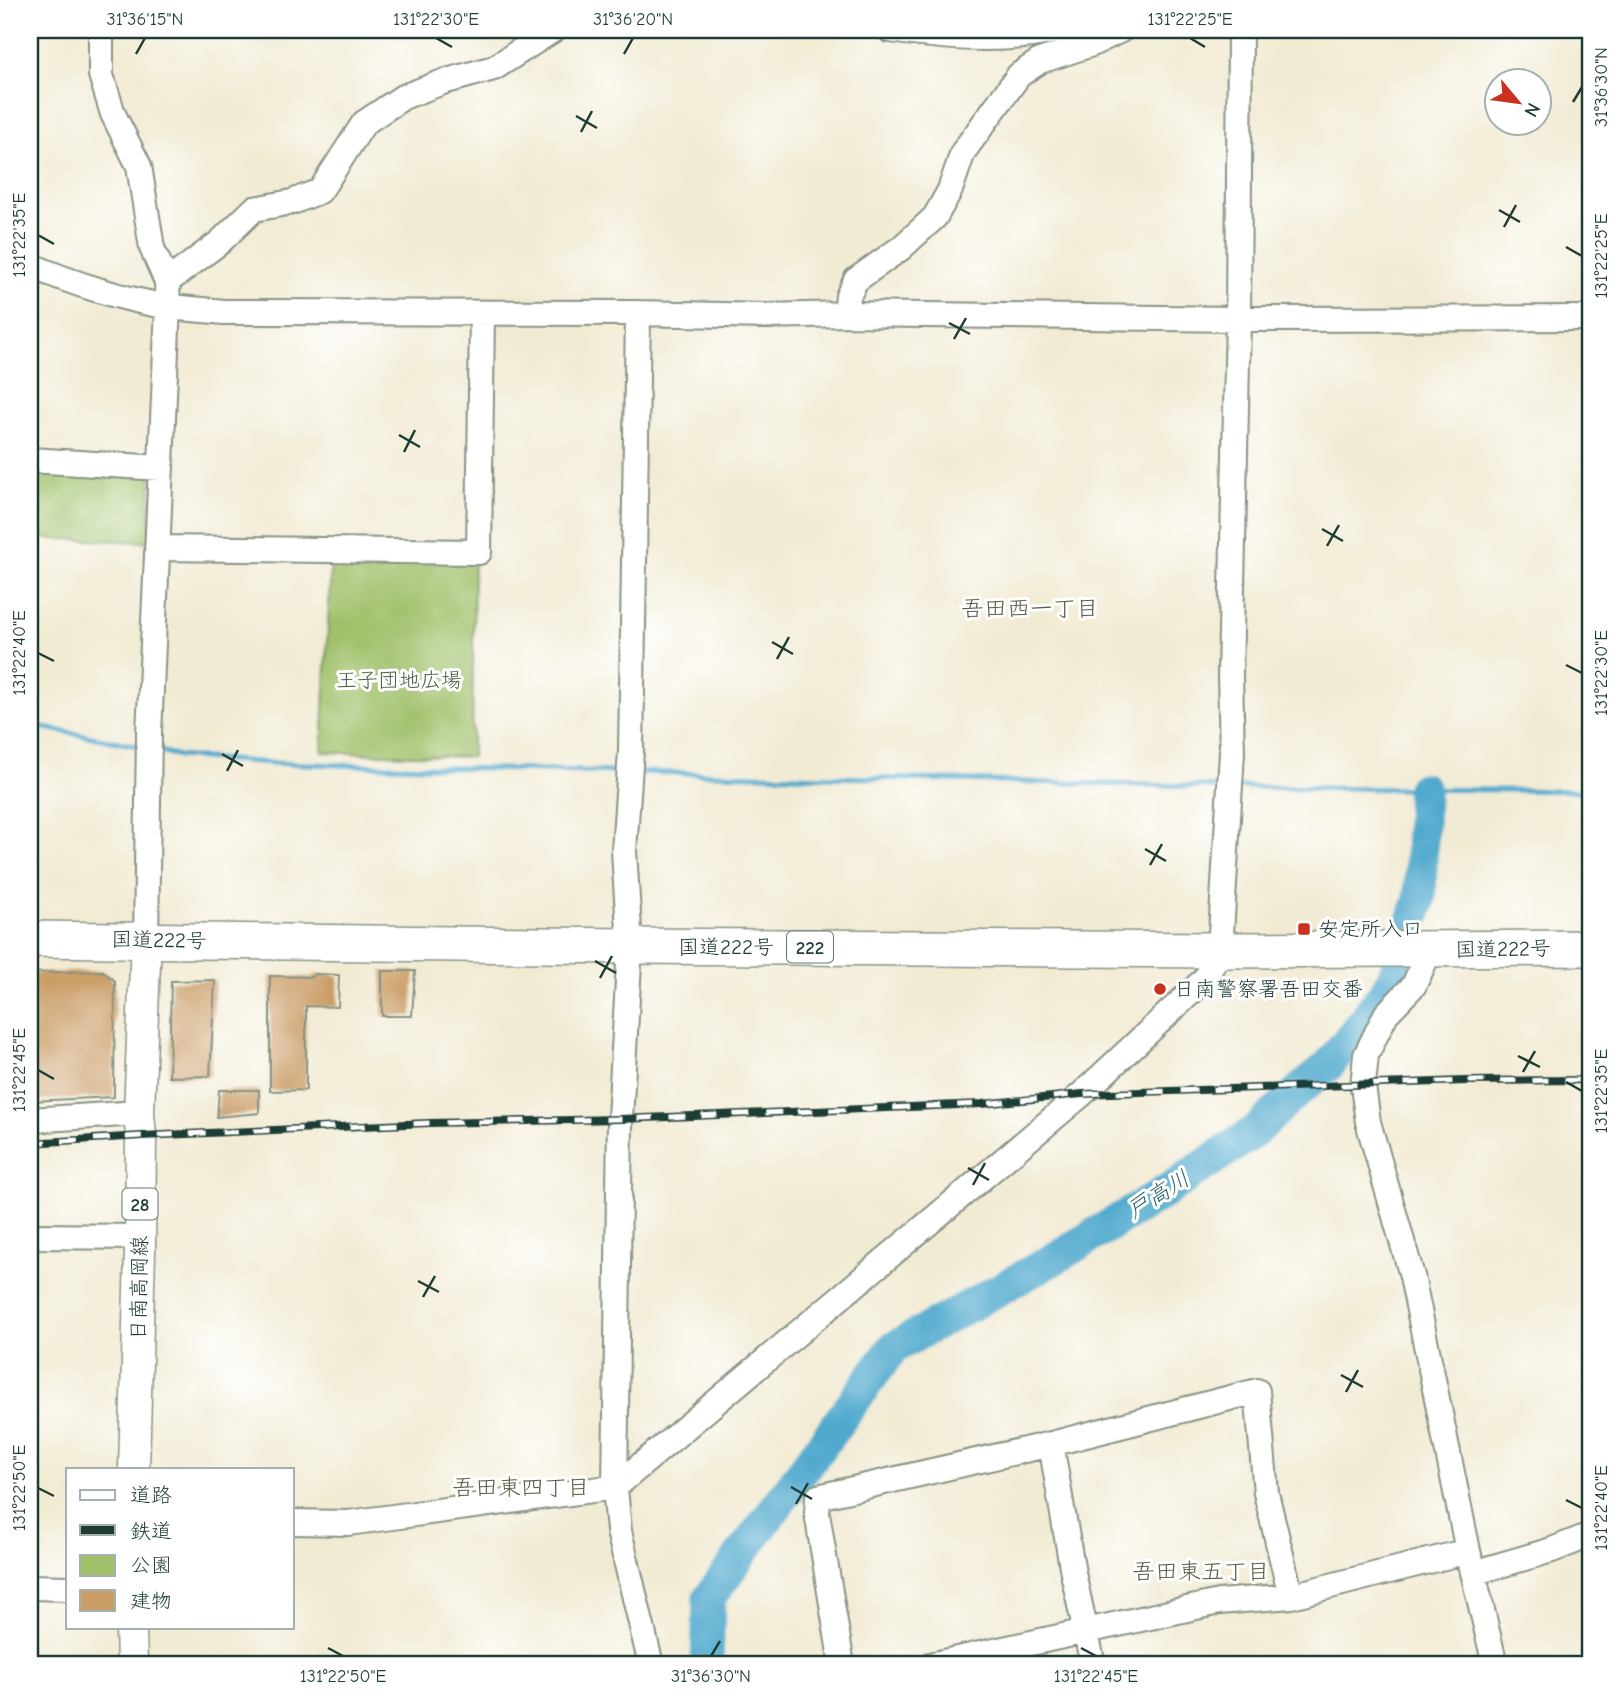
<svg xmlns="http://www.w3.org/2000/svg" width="1620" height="1695" font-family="'Comic Neue','Klee One',sans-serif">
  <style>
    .green { fill: #a0c16a; stroke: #607f4f; stroke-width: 2 }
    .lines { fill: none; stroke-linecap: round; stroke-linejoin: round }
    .stream { stroke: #50a9cd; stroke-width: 5 }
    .river { stroke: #50a9cd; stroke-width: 33 }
    .building { fill: #cb9e67 }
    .minor-casing { stroke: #889484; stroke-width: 28 }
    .major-casing { stroke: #889484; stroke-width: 33 }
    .highway-casing { stroke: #889484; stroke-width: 38 }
    .minor { stroke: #fff; stroke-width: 24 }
    .major { stroke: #fff; stroke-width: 30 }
    .highway { stroke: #fff; stroke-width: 35 }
    .rail-casing { stroke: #1f3d34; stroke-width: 8 }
    .rail { stroke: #fff; stroke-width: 5; stroke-dasharray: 16; stroke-linecap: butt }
    .ticks { fill: none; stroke: #1f3d34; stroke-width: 2.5 }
    .poi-dot { fill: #c8321e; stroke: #fff; stroke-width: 2.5 }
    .labels { text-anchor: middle; stroke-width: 6; stroke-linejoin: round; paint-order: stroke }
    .shield { fill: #fff; stroke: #627771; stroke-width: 2 }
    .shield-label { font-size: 19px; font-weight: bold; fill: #1f3d34 }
    .park-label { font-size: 21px; fill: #466544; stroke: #fff }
    .poi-label { font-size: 21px; fill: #1f3d34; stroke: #fff; text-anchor: start }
    .street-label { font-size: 21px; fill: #1f3d34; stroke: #fff }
    .neighbourhood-label { font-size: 23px; fill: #5b5f46; stroke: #fff }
    .water-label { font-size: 23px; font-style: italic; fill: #30636a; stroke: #fff }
    .neatline { fill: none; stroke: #1f3d34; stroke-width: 2.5 }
    .ticks-label { font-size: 18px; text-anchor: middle; fill: #1f3d34 }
  </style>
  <rect width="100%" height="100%" fill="#fff"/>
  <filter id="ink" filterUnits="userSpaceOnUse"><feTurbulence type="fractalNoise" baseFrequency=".0143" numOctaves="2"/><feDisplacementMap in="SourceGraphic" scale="14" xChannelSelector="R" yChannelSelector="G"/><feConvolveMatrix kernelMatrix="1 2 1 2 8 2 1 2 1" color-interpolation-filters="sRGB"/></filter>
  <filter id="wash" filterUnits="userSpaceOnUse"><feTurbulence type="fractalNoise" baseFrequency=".00686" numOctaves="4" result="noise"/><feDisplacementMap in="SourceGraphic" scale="28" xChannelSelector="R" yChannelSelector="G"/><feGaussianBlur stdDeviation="1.57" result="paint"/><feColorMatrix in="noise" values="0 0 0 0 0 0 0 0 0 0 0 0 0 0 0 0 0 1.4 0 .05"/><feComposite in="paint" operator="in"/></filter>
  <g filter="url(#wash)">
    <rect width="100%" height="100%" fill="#f2ebd4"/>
    <path class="green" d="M30,466L151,472L150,542L30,538Z
      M331,561L474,563L472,757L322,752Z"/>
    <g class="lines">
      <path class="stream" d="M30,725L143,747
        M156,750L179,756L270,763L621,772
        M635,772L1223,787
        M1236,787L1590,791"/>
      <path class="river" d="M707,1665L709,1598L893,1348L1047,1263L1160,1195L1257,1130L1287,1101L1329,1065L1383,995L1393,978L1408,937L1420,898L1423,789"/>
    </g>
    <g id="blocks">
      <path class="building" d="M103,971L115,981L114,1097L30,1101V973Z
        M382,971H415L412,1016H382Z
        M314,974L339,975L338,1007L306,1006V1090L270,1091V976L313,977Z
        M215,980L210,1076L169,1077L171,981Z
        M219,1090H259V1113L217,1117Z"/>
    </g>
  </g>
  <g filter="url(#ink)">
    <use href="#blocks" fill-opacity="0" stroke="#889484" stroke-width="2"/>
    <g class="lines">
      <defs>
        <path id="minor" d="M101,30V75L113,114L139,166L152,248L167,282L168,306L149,734L146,939
          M890,30C946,38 1003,43 1059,30
          M30,265C71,283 125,300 170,307C188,309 206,310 224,312L638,313L766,316L846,314L1238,319L1590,318
          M167,282L220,242L254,209L292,202L320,191L364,123L403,97L443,82L494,68L553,30
          M638,313L631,751L624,851L630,946L620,1119L615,1487L619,1531L651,1665
          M846,314L848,296L856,280L901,248L935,217L950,190L963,152L1019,75L1040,61L1092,44L1121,30
          M30,460L161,468
          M158,548L479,552L482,313
          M1430,950L1414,985L1386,1014L1366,1055L1363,1086L1368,1122L1412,1276L1468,1551L1495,1665
          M30,1120L139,1113
          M30,1236L140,1237
          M1051,1444L1073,1573L1093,1665
          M292,1522L348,1523L615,1487L1082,1094L1205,979L1220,950L1232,752L1230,676L1238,319L1240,30
          M1473,1573L1552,1550L1590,1535
          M30,1587L68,1588
          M842,1665L817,1513L818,1497L1051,1444L1257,1391L1266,1493L1291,1596
          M930,1665L1219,1602L1291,1596L1468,1551"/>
        <path id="major" d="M134,1469L140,1252L141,1136L139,1113L146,939
          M131,1627L132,1665"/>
        <path id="highway" d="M30,939L630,946L1220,950L1590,948"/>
      </defs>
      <use href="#minor" class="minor-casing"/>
      <use href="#major" class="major-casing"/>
      <use href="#highway" class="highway-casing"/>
      <use href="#minor" class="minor"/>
      <use href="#major" class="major"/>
      <use href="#highway" class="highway"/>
      <defs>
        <path id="rail" d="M30,1143L141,1136L429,1123L620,1119L982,1104L1082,1094L1465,1081L1590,1080"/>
      </defs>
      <use href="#rail" class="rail-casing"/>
      <use href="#rail" class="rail"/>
    </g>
  </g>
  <path class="ticks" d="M436,38L452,47M1190,38L1205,47M136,54L145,38M624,54L633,38M1573,102L1582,87M576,116L597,128M581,132L592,111M1499,210L1520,222M1504,227L1516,205M38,235L54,244M1566,247L1582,256M949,323L970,334M954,339L966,318M399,435L420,447M404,452L415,430M1322,529L1343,541M1327,546L1339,525M772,642L793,654M38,653L54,661M777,659L789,637M1566,665L1582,673M222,754L243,766M227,771L238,750M1145,849L1166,861M1150,865L1162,844M595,961L616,973M600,978L612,956M1518,1056L1540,1067M38,1070L54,1079M1523,1072L1535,1051M1566,1082L1582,1091M968,1168L989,1180M973,1185L985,1163M418,1281L439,1292M423,1297L435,1276M1341,1375L1363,1387M1346,1392L1358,1370M791,1487L812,1499M38,1488L54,1496M1566,1500L1582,1508M796,1504L808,1483M328,1648L343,1656M1081,1648L1096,1656M711,1656L720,1641"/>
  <g class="poi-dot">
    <rect x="1297" y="922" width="14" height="14" rx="3.5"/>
    <circle cx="1160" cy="989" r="7"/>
  </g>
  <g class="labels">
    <g class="shield">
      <rect x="787" y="931.5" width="46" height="31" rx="5"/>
      <rect x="122.5" y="1188.5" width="35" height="31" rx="5"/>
    </g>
    <g class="shield-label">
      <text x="810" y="954">222</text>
      <text x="140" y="1211">28</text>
    </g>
    <g class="park-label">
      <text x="399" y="687">王子団地広場</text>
    </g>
    <g class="poi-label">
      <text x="1318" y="936">安定所入口</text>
      <text x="1174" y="996">日南警察署吾田交番</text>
    </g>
    <g class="street-label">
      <text transform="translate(159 940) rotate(1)" y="7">国道222号</text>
      <text x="726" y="954">国道222号</text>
      <text transform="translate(1503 949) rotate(-1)" y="7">国道222号</text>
      <text transform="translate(139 1288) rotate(-89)" y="7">日南高岡線</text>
    </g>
    <g class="neighbourhood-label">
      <text x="1030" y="616">吾田西一丁目</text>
      <text x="521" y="1495">吾田東四丁目</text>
      <text x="1201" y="1579">吾田東五丁目</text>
    </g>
    <g class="water-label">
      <text transform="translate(1158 1194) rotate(-32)" y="8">戸高川</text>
    </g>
  </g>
  <rect width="1620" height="1695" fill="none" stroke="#fff" stroke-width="77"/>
  <rect x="66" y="1468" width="228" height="161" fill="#ffffff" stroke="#a5b1ae" stroke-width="2"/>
  <rect x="80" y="1490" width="35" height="10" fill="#ffffff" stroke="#a5b1ae" stroke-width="2"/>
  <text x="130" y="1502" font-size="21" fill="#1f3d34">道路</text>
  <rect x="80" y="1525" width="35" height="10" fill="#1f3d34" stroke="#a5b1ae" stroke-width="2"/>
  <text x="130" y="1538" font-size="21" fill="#1f3d34">鉄道</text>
  <rect x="80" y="1555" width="35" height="21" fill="#a0c16a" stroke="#a5b1ae" stroke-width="2"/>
  <text x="130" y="1572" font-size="21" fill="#1f3d34">公園</text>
  <rect x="80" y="1590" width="35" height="21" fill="#cb9e67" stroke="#a5b1ae" stroke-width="2"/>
  <text x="130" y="1608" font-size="21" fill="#1f3d34">建物</text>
  <g transform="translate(1518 102) rotate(119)"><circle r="33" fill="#ffffff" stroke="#a5b1ae" stroke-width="2"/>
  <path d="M0-5L12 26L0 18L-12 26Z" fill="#c8321e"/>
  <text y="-10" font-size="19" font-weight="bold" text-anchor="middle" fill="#1f3d34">N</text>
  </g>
  <rect x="38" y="38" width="1544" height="1618" class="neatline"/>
  <g class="ticks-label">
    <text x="145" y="25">31°36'15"N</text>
    <text x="436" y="25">131°22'30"E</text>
    <text x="633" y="25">31°36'20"N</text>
    <text x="1190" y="25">131°22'25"E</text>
    <text transform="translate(1601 87) rotate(-90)" y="6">31°36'30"N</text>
    <text transform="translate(19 235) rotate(-90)" y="6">131°22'35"E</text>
    <text transform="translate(1601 256) rotate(-90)" y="6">131°22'25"E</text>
    <text transform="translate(19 653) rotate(-90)" y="6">131°22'40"E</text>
    <text transform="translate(1601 673) rotate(-90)" y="6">131°22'30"E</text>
    <text transform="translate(19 1070) rotate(-90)" y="6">131°22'45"E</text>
    <text transform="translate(1601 1091) rotate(-90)" y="6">131°22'35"E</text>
    <text transform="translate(19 1488) rotate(-90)" y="6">131°22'50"E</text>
    <text transform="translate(1601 1508) rotate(-90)" y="6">131°22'40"E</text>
    <text x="343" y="1682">131°22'50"E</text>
    <text x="711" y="1682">31°36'30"N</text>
    <text x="1096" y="1682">131°22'45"E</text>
  </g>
</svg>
